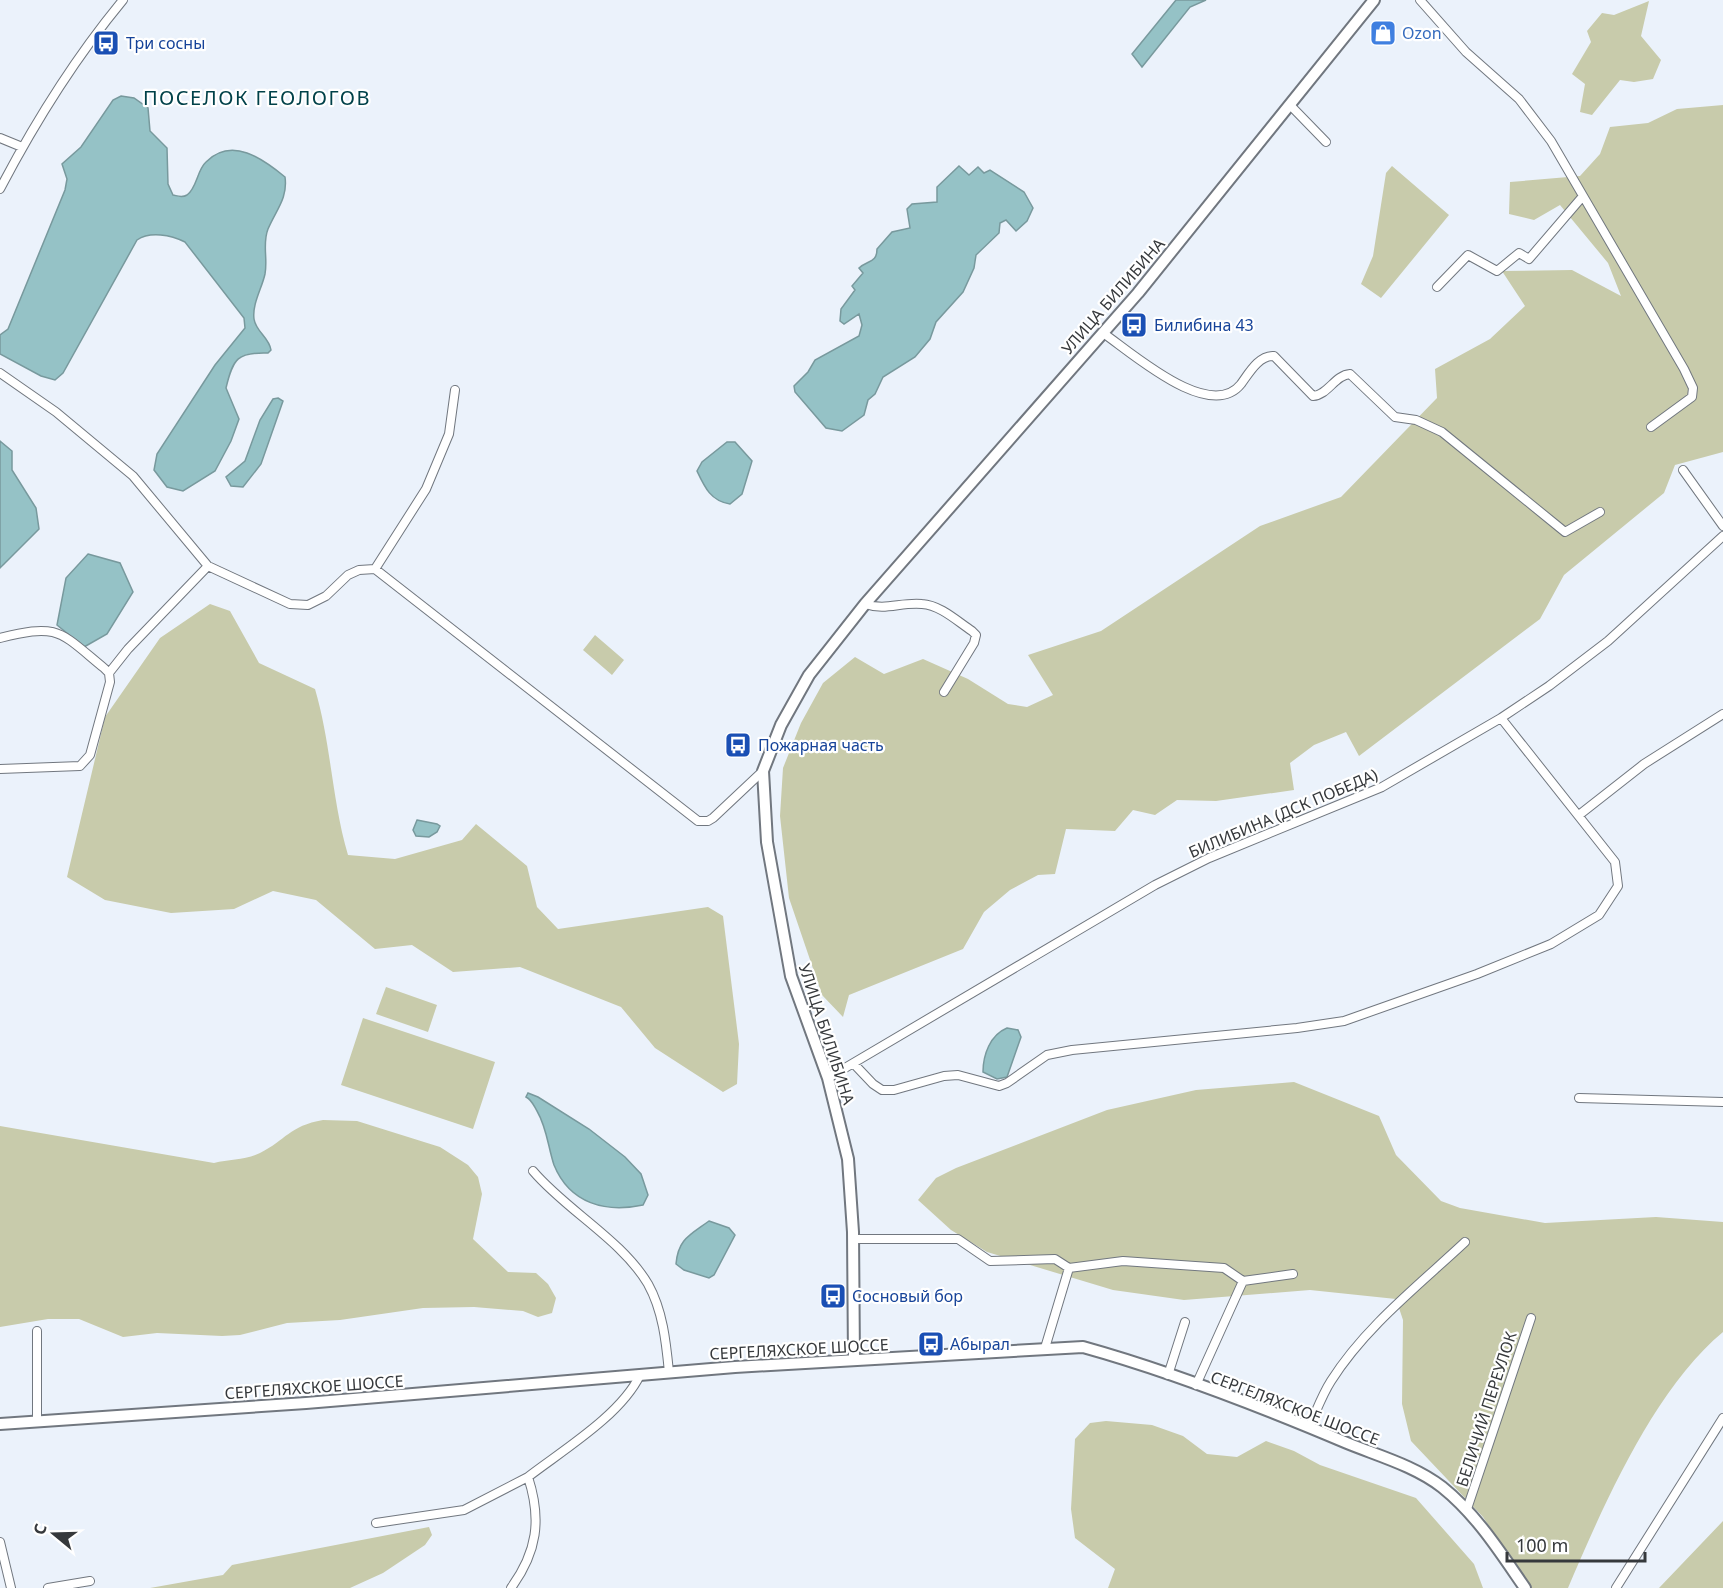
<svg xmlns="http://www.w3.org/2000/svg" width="1723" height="1588" font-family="'Noto Sans',sans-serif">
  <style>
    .green { fill: #c8cbab }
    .water { fill: #95c2c6; stroke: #78999d; stroke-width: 1.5 }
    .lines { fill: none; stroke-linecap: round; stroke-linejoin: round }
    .minor-casing { stroke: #71777f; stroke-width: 10 }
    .secondary-casing { stroke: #71777f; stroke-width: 14 }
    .minor { stroke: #fff; stroke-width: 8 }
    .secondary { stroke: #fff; stroke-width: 10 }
    .labels { text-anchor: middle; stroke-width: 4.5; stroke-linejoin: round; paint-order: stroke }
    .shop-label { font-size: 16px; fill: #366cbe; stroke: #fff; text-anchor: start }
    .transit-label { font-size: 16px; fill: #164399; stroke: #fff; text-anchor: start }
    .street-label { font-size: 16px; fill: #36393c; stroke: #fff }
    .quarter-label { font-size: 20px; letter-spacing: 1.5px; fill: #004149; stroke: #fff }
  </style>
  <rect width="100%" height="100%" fill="#ebf2fb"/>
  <path class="green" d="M1649,1L1641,36L1661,60L1653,79L1634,82L1620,80L1592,115L1580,112L1585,84L1572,74L1591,42L1587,31L1602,13L1614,15Z
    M1723,105V452L1675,465L1664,493L1564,575L1540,619L1359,756L1346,732L1314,745L1290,763L1294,790L1216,801L1177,800L1155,815L1133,810L1115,831L1066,829L1055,874L1038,875L1010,890L984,912L963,949L849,995L843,1017L822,995L789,898L780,816L783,768L801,723L823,683L855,657L884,674L923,659L968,679L1008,704L1027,707L1053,695L1028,655L1101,631L1260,526L1341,497L1437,398L1435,369L1490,339L1525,306L1502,271L1572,270L1621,296L1608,263L1560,205L1534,220L1509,214L1510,182L1580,176L1600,154L1610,127L1648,123L1677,109Z
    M1392,166L1449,215L1381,298L1361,284L1373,256L1386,173Z
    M210,604L230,611L259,663L315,689C331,743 332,801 348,855L395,859L462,840L476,824L527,866L537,907L558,929L708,907L723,916L739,1044L737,1084L723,1092L655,1048L621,1007L520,967L453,972L412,945L375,949L316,900L273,891L234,909L171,913L105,900L67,877L105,717L160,638Z
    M595,635L624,660L612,675L583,650Z
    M386,987L437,1005L428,1032L376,1014Z
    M363,1018L495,1062L473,1129L341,1085Z
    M1294,1082L1379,1116L1396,1155L1441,1201L1460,1208L1545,1223L1656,1217L1723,1222V1332C1654,1389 1603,1506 1568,1588H1530L1483,1517L1411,1441L1402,1404L1403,1320L1396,1299L1310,1290L1184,1300L1113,1290L987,1252L951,1230L918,1200L936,1178L956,1168L1107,1110L1196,1090Z
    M323,1120L357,1121L424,1142L440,1147L468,1165L478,1177L482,1194L473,1239L508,1272L536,1273L548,1284L556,1298L552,1313L538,1317L523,1311L474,1307L423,1308L340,1320L287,1323L240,1335L222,1336L157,1333L123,1337L79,1319H48L0,1327V1126L214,1163C229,1159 246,1160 260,1153C286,1140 289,1126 323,1120Z
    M1106,1421L1152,1425L1183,1436L1207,1454L1237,1457L1266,1441L1294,1451L1320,1465L1416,1498L1474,1564L1483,1588H1108L1115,1569L1075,1538L1071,1509L1075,1439L1090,1423Z
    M1723,1521V1588H1659Z
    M429,1527L432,1535L425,1545L383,1573L350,1588H150L223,1575L232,1565Z"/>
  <path class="water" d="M1176,0H1206L1190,7L1142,67L1132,54Z
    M121,96L134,98L148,108L150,131L167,148L168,184L173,195C178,196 182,198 187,195C197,188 197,170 206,162C232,136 263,159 285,177C288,198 276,210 268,229C262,244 268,258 265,274C262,288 252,304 254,319C256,332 269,337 271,350L268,353C238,352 233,358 226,388L239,419L231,441L215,471L183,491L167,487L154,470L157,454L215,365L245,328L244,318L185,242C171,235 150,231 137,240L63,373L55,380L41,376L0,354V335L8,329L65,190L67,179L62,164L81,147L113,100Z
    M959,166L969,175L978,167L984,173L990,170L1024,192L1033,208L1027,221L1016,231L1006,220L1000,223L999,233L976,255L974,268L963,292L936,322L930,339L915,357L883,377L875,394L868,400L864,415L842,431L826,428L795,392L794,386L808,372L815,360L859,336L862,325L859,314L844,324L840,321L841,309L855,290L852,286L863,273L859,268C868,260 877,263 877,249L892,232L910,228L907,209L912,204L937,202V187Z
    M278,398L283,401L261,464L243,487L231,486L226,477L245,461L260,420L273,399Z
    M0,441L12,451V470L36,508L39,529L0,568Z
    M727,442H735L752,461L742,494L730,504C711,501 705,488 697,471L702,462Z
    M88,554L120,563L133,592L107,634L84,647L57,625L66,578Z
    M417,820L437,824L440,826L437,832L429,837L416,836L413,830Z
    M1007,1028L1018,1030L1021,1037L1007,1077L997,1079L983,1072C983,1055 990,1035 1007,1028Z
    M528,1093L538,1097L589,1129L625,1157L641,1174L648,1195L643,1205C606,1213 570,1204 554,1165C548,1147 547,1128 537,1111C534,1106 532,1100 526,1097Z
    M709,1221L729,1228L735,1235L714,1275L709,1278L684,1270L676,1264C678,1239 690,1235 709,1221Z"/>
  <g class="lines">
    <defs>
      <path id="minor" d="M1420,0L1466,52L1519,99L1551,141L1684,369L1693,388L1692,397L1651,427
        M1290,105L1326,142
        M0,138L22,147
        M0,189C35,122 75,58 123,0
        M1437,287L1468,255L1497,271L1519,253L1529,259L1583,196
        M1103,333C1131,352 1210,423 1241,384C1249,373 1259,355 1274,356L1313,396C1328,395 1335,375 1350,374L1395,417L1416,420L1442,432L1565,532L1600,512
        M0,373L56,412L133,476L208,566L290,604L308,605L326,596L348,575L359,570L375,569L426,489L449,434L455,390
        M1683,470L1723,526
        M375,569L698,821H708L713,818L763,771
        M865,604C886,611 900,602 922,604C940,605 957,621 972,631L976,635L974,643L944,692
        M0,638C59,623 59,631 104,668L109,673L110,682L90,755L80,766L0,769
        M109,673L128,649L208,566
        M1579,815L1644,764L1723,714
        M854,1064L873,1084L882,1090H894L944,1076L958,1075L999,1086L1007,1083L1047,1055L1072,1050L1297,1028L1344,1021L1477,974L1551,944L1599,915L1618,886L1615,862L1501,718
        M828,1078L1155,885L1209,858L1382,787L1501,718L1549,686L1608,641L1723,536
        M1579,1098L1723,1102
        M533,1171C566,1210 622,1240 648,1284C663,1311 666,1342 669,1372
        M853,1239H958L990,1261L1055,1259L1069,1268L1123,1261L1224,1268L1243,1281L1293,1274
        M37,1331V1421
        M1045,1348L1069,1268
        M1168,1375L1185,1322
        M1196,1385L1243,1281
        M1309,1427C1316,1412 1322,1395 1331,1381C1365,1327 1419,1285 1465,1242
        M1467,1509L1531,1318
        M376,1523L464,1510L528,1477
        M0,1542L11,1588
        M48,1588L90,1581
        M511,1588C537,1552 542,1520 528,1477C563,1450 621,1415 640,1375
        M1616,1588L1723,1418"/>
      <path id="secondary" d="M854,1360L853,1232L848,1159L828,1078L791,976L767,842L763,771L781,725L809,675L865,604L1138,293L1374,0
        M0,1424L306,1403L735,1367L1083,1347C1173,1372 1262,1407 1347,1443C1379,1456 1415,1466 1442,1487C1477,1515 1500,1552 1525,1588"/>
    </defs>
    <use href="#minor" class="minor-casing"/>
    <use href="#secondary" class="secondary-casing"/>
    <use href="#minor" class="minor"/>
    <use href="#secondary" class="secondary"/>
  </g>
  <defs>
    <symbol id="shop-square" viewBox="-11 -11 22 22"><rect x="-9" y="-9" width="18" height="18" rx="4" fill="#3f7fe0" stroke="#fff"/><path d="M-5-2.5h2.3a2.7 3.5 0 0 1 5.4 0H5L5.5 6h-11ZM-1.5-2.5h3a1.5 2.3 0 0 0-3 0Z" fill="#fff"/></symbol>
    <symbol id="bus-square" viewBox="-11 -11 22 22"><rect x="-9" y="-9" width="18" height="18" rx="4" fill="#1a4fb4" stroke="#fff"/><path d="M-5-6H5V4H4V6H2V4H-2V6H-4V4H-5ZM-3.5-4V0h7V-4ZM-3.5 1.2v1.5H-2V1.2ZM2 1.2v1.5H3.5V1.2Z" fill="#fff"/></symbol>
  </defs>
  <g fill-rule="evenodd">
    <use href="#shop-square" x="1368" y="18" width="30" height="30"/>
    <use href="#bus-square" x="91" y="28" width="30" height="30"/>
    <use href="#bus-square" x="1119" y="310" width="30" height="30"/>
    <use href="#bus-square" x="723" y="730" width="30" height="30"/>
    <use href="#bus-square" x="818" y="1281" width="30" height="30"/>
    <use href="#bus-square" x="916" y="1329" width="30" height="30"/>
  </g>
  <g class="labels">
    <g class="shop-label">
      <text x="1402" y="39">Ozon</text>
    </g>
    <g class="transit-label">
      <text x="126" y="49">Три сосны</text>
      <text x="1154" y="331">Билибина 43</text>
      <text x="758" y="751">Пожарная часть</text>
      <text x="852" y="1302">Сосновый бор</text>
      <text x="950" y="1350">Абырал</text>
    </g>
    <g class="street-label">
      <text transform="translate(1113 296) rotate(-49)" y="6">УЛИЦА БИЛИБИНА</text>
      <text transform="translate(1283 813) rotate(-23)" y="6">БИЛИБИНА (ДСК ПОБЕДА)</text>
      <text transform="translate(827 1034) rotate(72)" y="6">УЛИЦА БИЛИБИНА</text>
      <text transform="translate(799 1349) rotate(-3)" y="6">СЕРГЕЛЯХСКОЕ ШОССЕ</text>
      <text transform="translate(314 1387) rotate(-4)" y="6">СЕРГЕЛЯХСКОЕ ШОССЕ</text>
      <text transform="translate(1295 1408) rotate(21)" y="6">СЕРГЕЛЯХСКОЕ ШОССЕ</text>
      <text transform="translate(1486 1409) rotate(-72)" y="6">БЕЛИЧИЙ ПЕРЕУЛОК</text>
    </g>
    <g class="quarter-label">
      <text x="257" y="105">ПОСЕЛОК ГЕОЛОГОВ</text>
    </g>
  </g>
  <g transform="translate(54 1534) rotate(289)" stroke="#ffffff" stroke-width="4.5" paint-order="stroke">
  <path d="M0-4.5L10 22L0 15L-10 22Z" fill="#36393c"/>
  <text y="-9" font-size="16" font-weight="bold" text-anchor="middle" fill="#36393c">С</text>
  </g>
  <path d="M1507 1552v9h138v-9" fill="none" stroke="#36393c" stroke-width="3"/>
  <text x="1516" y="1552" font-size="18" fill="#36393c" stroke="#ffffff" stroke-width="4.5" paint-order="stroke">100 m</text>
</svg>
